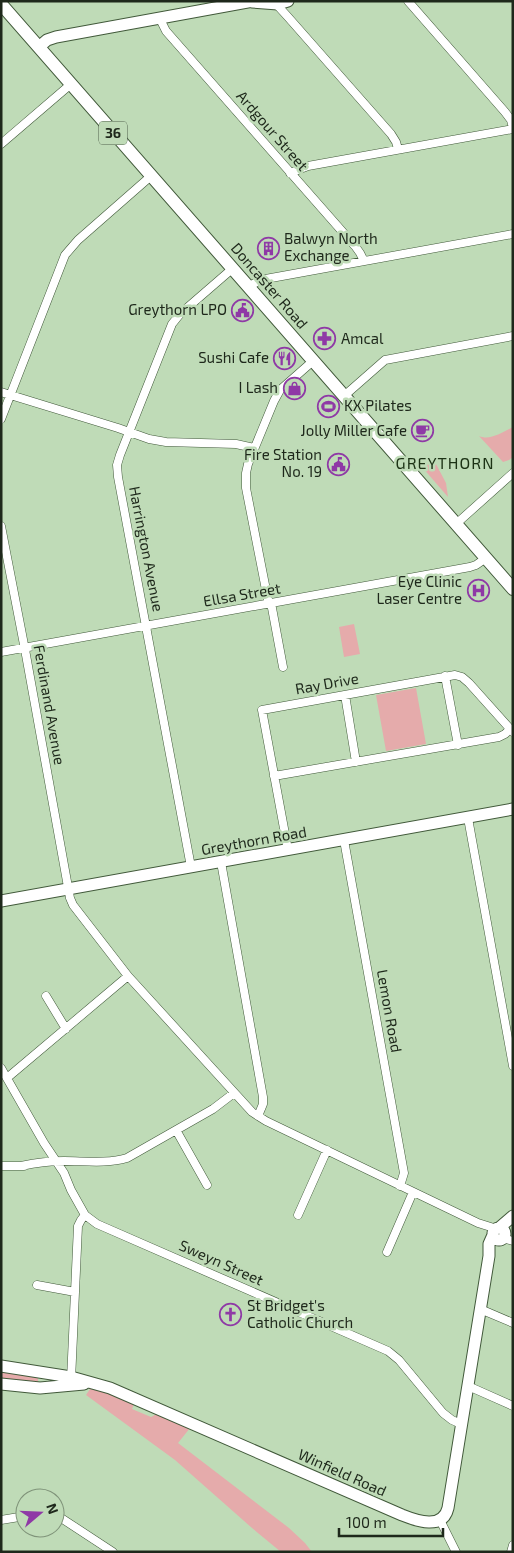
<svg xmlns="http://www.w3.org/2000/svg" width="514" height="1553" font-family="'Exo 2',sans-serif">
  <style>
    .green { fill: #e5abab }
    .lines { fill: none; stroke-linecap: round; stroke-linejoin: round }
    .street-casing { stroke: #41593a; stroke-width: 9 }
    .secondary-casing { stroke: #41593a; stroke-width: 13 }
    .primary-casing { stroke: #41593a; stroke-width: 14 }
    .street { stroke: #fff; stroke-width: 8 }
    .secondary { stroke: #fff; stroke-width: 11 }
    .primary { stroke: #fff; stroke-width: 12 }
    .labels { text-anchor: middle; stroke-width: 5; stroke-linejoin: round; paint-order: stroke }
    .shield { fill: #bfdbb7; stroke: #4e5e4a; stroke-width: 1 }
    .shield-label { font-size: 14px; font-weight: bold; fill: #1e281b }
    .street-label { font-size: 15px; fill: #1e281b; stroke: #bfdbb7 }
    .poi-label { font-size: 15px; fill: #1e281b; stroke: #bfdbb7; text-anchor: end }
    .neighbourhood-label { font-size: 16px; letter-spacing: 1px; fill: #1c3215; stroke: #bfdbb7 }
  </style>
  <rect width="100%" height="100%" fill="#bfdbb7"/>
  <path class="green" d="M513,427V457L509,460L503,462L479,436C490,441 503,432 513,427Z
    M429,464H436L446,483L448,497L422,467Z
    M354,624L360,654L344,657L339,627Z
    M416,688L426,744L386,751L376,695Z
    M1,1368L38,1376V1383L1,1381Z
    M90,1389L106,1392L134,1404L132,1409L151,1417L157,1414L190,1428L178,1443L289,1528L305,1543L312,1552H281L252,1528L175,1460L86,1395Z"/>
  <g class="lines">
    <defs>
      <path id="street" d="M277,1L278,6L288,17L391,134L396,142L398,149
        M408,1L505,112L511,120L513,128
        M160,19L166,31L355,246L360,253L364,261
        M1,144L71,84
        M290,173L308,166L513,129
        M248,287L260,280L513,234
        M1,392L118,428L149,439L166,442L236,444L254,448
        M344,396L385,360L513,336
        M1,419L65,255L78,240L151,176
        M456,524L513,473
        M1,526L26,655L70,898L73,905L128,976L252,1112L266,1121L478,1223L497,1229
        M1,652L470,567L476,565L486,558
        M283,667L272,608L268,600L246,488V473L248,464L274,401L280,390L313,361
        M445,676L458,745
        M345,695L356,762
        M274,776L499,737L505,734L510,729
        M468,818L513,1066
        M344,840L404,1173L400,1186
        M288,850L262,710L455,675L462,677L469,683L513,732
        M221,862L263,1097V1104L258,1116
        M191,867L118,477L117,465L120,455L172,324L180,314L232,269
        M46,996L66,1029
        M1,1068L44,1143L64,1173L71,1190L85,1215L97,1224L388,1351L399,1360L443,1413L452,1420L461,1424
        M7,1078L128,976
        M176,1130L207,1185
        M1,1166H24
        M21,1166C35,1163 49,1161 64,1161C85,1161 107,1164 127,1158L213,1109L234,1093
        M298,1215L327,1150
        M502,1238L513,1241
        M387,1252L413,1192
        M37,1285L75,1292
        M480,1309L513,1323
        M71,1380L78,1226L81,1220L85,1215
        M468,1386L513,1406
        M55,1514L113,1552
        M1,1520L25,1516
        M440,1520L456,1552
        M511,1552L513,1545"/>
      <path id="secondary" d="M252,2L278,4L288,1
        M39,47L47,40L56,37L253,1
        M1,901L513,809
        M499,1228L513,1216
        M493 1234a6 6 0 1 1 12 0a6 6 0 1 1-12 0Z
        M1,1366L71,1377L110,1388L402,1515C417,1521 443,1530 448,1508L489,1256V1244L493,1235
        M1,1384L40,1388L84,1384"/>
      <path id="primary" d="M1,4L513,589"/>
    </defs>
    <use href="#street" class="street-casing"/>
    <use href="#secondary" class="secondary-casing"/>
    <use href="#primary" class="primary-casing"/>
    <use href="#street" class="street"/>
    <use href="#secondary" class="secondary"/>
    <use href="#primary" class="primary"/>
  </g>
  <defs>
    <symbol id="building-ring" viewBox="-11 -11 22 22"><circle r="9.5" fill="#bfdbb7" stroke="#8f39a6" stroke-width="1.5"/><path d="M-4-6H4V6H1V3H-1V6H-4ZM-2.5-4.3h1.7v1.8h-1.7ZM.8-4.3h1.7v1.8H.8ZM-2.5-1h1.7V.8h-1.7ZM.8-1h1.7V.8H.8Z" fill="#8f39a6"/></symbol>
    <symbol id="civic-ring" viewBox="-11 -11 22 22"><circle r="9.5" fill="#bfdbb7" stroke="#8f39a6" stroke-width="1.5"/><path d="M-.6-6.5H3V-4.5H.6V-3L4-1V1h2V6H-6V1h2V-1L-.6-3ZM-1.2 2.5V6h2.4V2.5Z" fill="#8f39a6"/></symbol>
    <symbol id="pharmacy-ring" viewBox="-11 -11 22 22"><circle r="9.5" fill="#bfdbb7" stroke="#8f39a6" stroke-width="1.5"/><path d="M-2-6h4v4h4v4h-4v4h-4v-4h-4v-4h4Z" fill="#8f39a6"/></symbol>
    <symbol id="restaurant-ring" viewBox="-11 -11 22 22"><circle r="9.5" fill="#bfdbb7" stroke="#8f39a6" stroke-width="1.5"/><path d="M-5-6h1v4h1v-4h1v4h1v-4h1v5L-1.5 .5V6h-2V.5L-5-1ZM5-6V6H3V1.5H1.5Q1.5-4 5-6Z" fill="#8f39a6"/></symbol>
    <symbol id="shop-ring" viewBox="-11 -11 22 22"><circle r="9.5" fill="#bfdbb7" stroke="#8f39a6" stroke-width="1.5"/><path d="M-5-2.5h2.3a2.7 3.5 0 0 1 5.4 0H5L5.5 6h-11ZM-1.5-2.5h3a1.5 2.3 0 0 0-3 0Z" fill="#8f39a6"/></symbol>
    <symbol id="stadium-ring" viewBox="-11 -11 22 22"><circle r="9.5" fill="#bfdbb7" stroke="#8f39a6" stroke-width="1.5"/><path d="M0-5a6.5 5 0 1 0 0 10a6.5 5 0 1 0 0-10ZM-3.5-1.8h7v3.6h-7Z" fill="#8f39a6"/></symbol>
    <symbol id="cafe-ring" viewBox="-11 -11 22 22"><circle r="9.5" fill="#bfdbb7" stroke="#8f39a6" stroke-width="1.5"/><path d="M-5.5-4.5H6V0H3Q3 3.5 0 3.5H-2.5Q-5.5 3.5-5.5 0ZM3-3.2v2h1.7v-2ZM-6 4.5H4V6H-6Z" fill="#8f39a6"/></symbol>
    <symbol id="hospital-ring" viewBox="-11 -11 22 22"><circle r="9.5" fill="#bfdbb7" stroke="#8f39a6" stroke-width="1.5"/><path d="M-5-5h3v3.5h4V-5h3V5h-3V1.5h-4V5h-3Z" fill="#8f39a6"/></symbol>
    <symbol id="church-ring" viewBox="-11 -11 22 22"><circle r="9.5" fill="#bfdbb7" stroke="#8f39a6" stroke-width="1.5"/><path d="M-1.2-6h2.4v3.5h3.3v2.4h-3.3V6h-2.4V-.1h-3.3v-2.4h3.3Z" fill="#8f39a6"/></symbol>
  </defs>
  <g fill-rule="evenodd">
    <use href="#building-ring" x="256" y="236" width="25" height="25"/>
    <use href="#civic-ring" x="230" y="298" width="25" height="25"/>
    <use href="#pharmacy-ring" x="312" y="326" width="25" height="25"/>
    <use href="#restaurant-ring" x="272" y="346" width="25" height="25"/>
    <use href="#shop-ring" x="282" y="376" width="25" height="25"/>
    <use href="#stadium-ring" x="316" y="394" width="25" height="25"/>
    <use href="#cafe-ring" x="410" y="418" width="25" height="25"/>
    <use href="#civic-ring" x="326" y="452" width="25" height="25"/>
    <use href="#hospital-ring" x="466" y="578" width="25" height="25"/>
    <use href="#church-ring" x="218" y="1302" width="25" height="25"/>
  </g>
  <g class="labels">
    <rect class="shield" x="99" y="121.5" width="28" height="23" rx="4"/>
    <g class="shield-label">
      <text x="113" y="138">36</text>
    </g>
    <g class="street-label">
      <text transform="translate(272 131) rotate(49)" y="5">Ardgour Street</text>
      <text transform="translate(269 286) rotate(49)" y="5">Doncaster Road</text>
      <text transform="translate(146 549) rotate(79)" y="5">Harrington Avenue</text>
      <text transform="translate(242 595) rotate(-10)" y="5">Ellsa Street</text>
      <text transform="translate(327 684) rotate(-10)" y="5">Ray Drive</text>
      <text transform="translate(49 705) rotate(80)" y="5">Ferdinand Avenue</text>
      <text transform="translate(254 841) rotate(-10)" y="5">Greythorn Road</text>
      <text transform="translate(389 1011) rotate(80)" y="5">Lemon Road</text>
      <text transform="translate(221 1263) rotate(24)" y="5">Sweyn Street</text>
      <text transform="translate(342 1473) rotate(24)" y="5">Winfield Road</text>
    </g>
    <g class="poi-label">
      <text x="284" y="244" text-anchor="start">Balwyn North<tspan x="284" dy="17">Exchange</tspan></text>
      <text x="227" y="315">Greythorn LPO</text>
      <text x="341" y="344" text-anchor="start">Amcal</text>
      <text x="269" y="363">Sushi Cafe</text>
      <text x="278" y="393">I Lash</text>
      <text x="344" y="411" text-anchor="start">KX Pilates</text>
      <text x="407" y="436">Jolly Miller Cafe</text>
      <text x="322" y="460">Fire Station<tspan x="322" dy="17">No. 19</tspan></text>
      <text x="462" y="587">Eye Clinic<tspan x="462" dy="17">Laser Centre</tspan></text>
      <text x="247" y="1311" text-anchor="start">St Bridget's<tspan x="247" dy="17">Catholic Church</tspan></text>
    </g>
    <g class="neighbourhood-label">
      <text x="445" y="469">GREYTHORN</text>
    </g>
  </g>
  <rect width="514" height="1553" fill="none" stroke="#1e281b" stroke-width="5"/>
  <g transform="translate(40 1513) rotate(71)"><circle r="24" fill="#bfdbb7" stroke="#7f9379"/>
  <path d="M0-4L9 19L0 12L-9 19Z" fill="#8f39a6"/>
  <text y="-8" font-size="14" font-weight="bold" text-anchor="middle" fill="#1e281b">N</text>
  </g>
  <path d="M339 1528v8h104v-8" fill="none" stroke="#1e281b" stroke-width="2.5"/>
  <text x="346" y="1528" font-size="15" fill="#1e281b" stroke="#bfdbb7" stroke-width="4" paint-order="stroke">100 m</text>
</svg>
